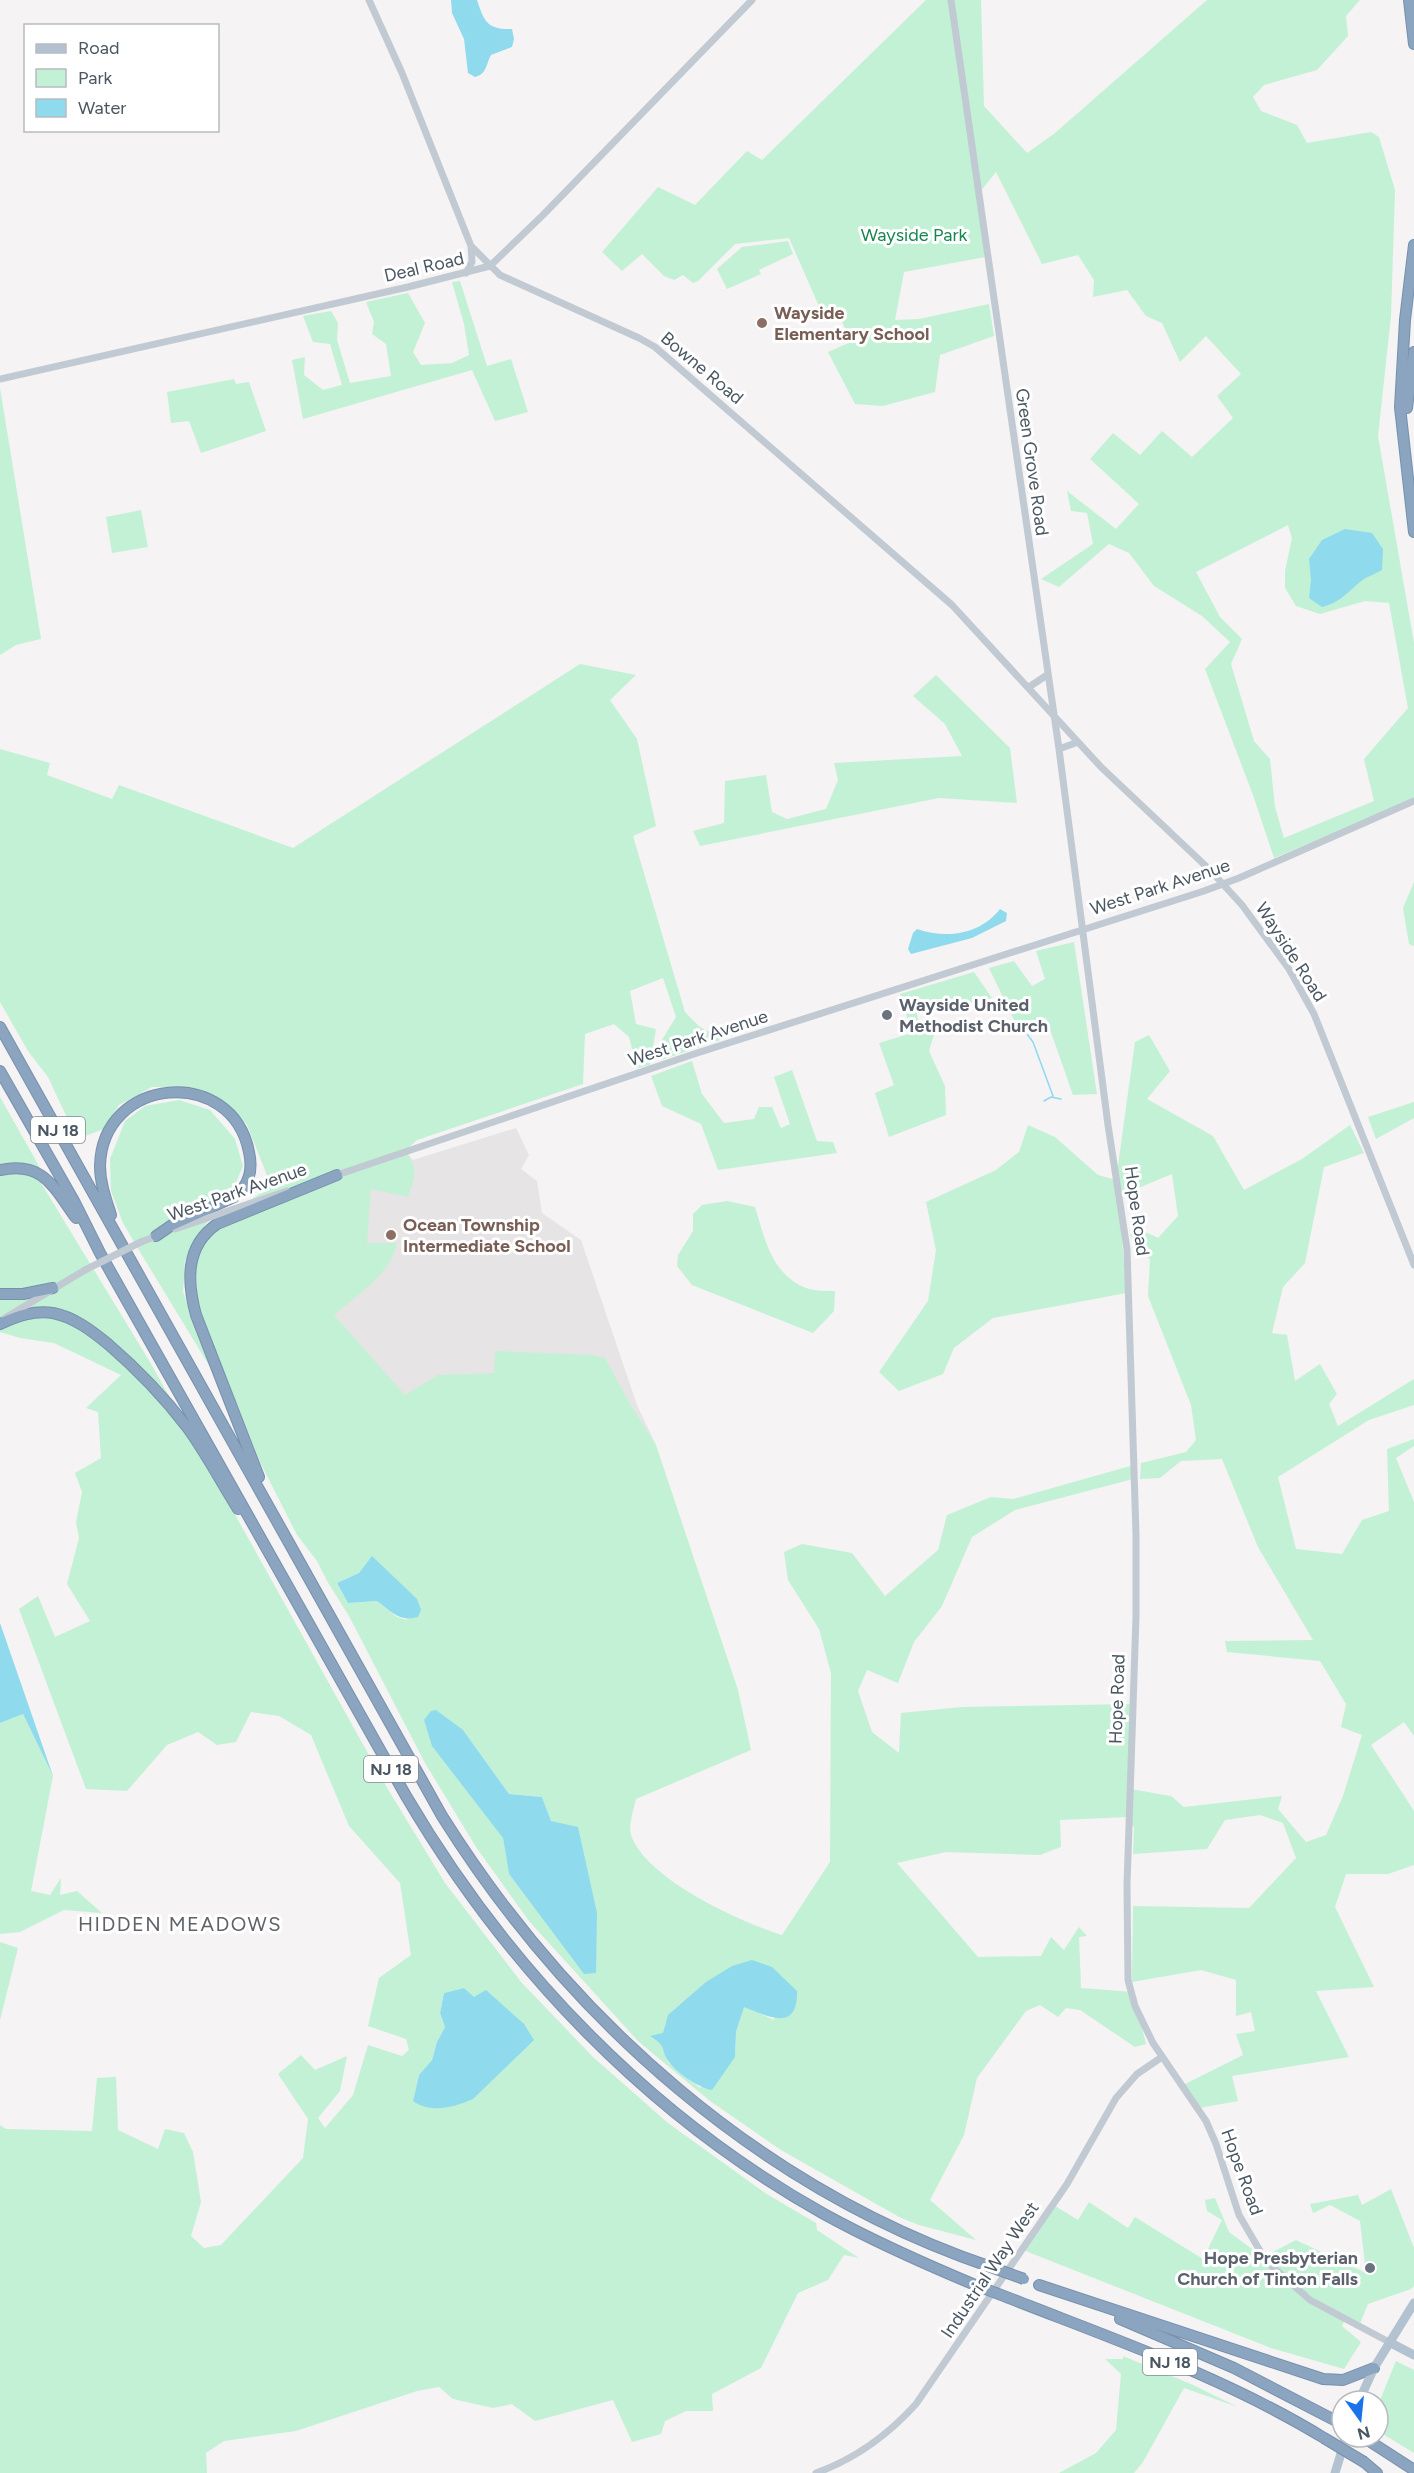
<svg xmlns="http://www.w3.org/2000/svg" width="1414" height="2473" font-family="Figtree,sans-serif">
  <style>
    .education { fill: #e6e4e5 }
    .green { fill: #c3f1d5; fill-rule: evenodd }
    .water { fill: #90daee }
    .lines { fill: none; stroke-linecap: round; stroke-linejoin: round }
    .stream { stroke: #90daee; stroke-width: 1.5 }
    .highway-casing { stroke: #7690ad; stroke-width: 12 }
    .minor { stroke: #c1cad2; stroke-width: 7 }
    .major { stroke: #b3c2d1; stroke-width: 9 }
    .highway { stroke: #8ba5c1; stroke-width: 10 }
    .highway-bridge-casing { stroke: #7690ad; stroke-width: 12; stroke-linecap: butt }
    .minor-bridge { stroke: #c1cad2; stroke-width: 7 }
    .highway-bridge { stroke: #8ba5c1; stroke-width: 10 }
    .education-dot { fill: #8d6e63; stroke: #fff; stroke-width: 2 }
    .worship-dot { fill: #6b7280; stroke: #fff; stroke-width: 2 }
    .labels { text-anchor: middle; stroke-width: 6; stroke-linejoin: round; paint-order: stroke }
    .shield { fill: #fff; stroke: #808990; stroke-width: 1.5 }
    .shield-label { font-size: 16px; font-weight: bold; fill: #4a5661 }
    .park-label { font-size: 18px; fill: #17864f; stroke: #fff }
    .street-label { font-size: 18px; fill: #4a5661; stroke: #fff }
    .education-label { font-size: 18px; font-weight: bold; fill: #785e54; stroke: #fff; text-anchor: start }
    .worship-label { font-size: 18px; font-weight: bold; fill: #5b616d; stroke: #fff; text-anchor: start }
    .neighbourhood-label { font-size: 20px; letter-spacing: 1.5px; fill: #5f6368; stroke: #fff }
  </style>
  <rect width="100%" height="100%" fill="#f5f3f3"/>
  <path class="education" d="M242,1119L405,1151L413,1160L516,1128L529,1155L521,1169L537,1181L542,1213L581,1240L637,1405L656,1445L260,1462L212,1230L271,1185L248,1125Z"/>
  <path class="green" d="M926,0H981L984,106L1027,153L1055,133L1207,0H1360L1346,16L1348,36L1317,70L1264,85L1253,97L1261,111L1297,125L1307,143L1371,132L1379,137L1395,190L1391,316L1378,436L1414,643V799L1274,858L1253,795L1205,669L1230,642L1202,616L1154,586L1129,553L1109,544L1059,587L1041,579L1093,544L1087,513L1071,511L1067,491L1116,529L1139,504L1090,459L1113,433L1140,455L1162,431L1192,457L1233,418L1217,396L1241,374L1206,336L1180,362L1162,323L1146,316L1127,290L1093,297L1094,280L1078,255L1042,264L996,172L980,192L985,257L904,272L895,320L919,319L989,304L994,336L940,355L935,392L883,406L855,404L828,352L851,342L840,317L826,322L789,238L735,244L698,281L693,283L683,275L674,280L664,276L642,254L622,271L602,252L658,187L695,205L747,151L762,160ZM1288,525L1292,538L1285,571V588L1296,606L1320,614L1365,601L1389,603L1408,708L1364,759L1374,801L1284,838L1275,807L1270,759L1254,741L1231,664L1242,639L1220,617L1196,572Z
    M788,241L793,254L759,270L761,274L727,289L717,269L742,247Z
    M460,281L487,366L511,359L528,412L495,421L472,370L303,419L292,360L305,357L304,375L323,390L342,385L330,344L313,342L303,316L331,311L338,323L337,340L350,383L391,376L386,344L372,334L374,322L366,302L408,293L425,323L413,352L421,365L452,363L469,355L464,324L452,282Z
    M234,379L236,384L249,382L266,431L201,453L189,421L171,423L167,392Z
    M0,388L41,639L16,645L0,655Z
    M141,510L148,547L112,553L106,517Z
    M580,664L636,675L610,700L637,739L656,826L633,836L685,1012L700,1027L723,1039L661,1060L660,1043L676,1017L663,978L630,991L636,1024L656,1029L650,1065L637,1068L629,1037L614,1024L585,1034L583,1084L417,1140L405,1151C419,1168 415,1179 408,1197L371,1189L367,1243H397C391,1274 357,1295 334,1315L405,1395L438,1375L494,1373L495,1351L592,1355L605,1358L630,1404L656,1445L738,1690L751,1750L636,1799C634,1808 628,1826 631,1835C646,1879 740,1922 782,1935L830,1862L831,1673L819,1629L788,1580L784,1552L802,1544L852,1553L885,1596L938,1550L947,1515L991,1497L1013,1499L1134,1465L1133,1479L1015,1510L972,1537L942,1606L914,1642L898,1683L867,1670L858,1691L872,1732L899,1753L901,1713L962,1707L1134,1704L1130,1789L1171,1796L1184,1807L1282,1796L1278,1809L1306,1842L1326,1835L1343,1796L1362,1735L1341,1727L1346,1704L1320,1661L1227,1652L1225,1641L1313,1640L1258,1547L1222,1459L1181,1461L1160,1478L1140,1479L1141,1463L1186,1452L1196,1440L1191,1405L1148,1296L1150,1260L1130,1235L1137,1228L1158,1238L1178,1216L1172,1174L1119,1196L1126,1293L993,1318L954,1348L943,1374L899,1391L879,1372L928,1301L936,1250L926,1202L996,1170L1019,1152L1028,1125L1055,1137L1098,1175L1116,1180L1135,1042L1149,1035L1170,1071L1147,1099L1213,1136L1244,1190L1302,1159L1350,1125L1364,1153L1324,1167L1305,1263L1283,1287L1272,1333L1287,1335L1295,1381L1320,1364L1337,1394L1329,1404L1338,1426L1414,1379V1405L1369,1420L1278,1477L1296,1549L1342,1554L1362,1520L1389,1511L1387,1449L1414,1439V1446L1396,1458L1414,1502V1736L1404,1722L1371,1745L1414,1811V1865L1388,1874H1346L1335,1907L1374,1987L1316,1991L1349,2057L1232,2076L1238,2101L1199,2108L1183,2085L1243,2055L1236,2034L1255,2031L1251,2012L1236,2016V1980L1201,1970L1132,1982L1133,1906L1249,1908L1296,1858L1283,1823L1260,1815L1225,1820L1207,1849L1133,1854L1134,1828L1128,1817L1060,1820L1061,1847L1040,1855L946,1852L897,1863L978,1957L1041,1956L1051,1937L1064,1950L1079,1927L1087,1936L1079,1937L1081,1988L1133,1992L1146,2044L1135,2047L1080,2010L1066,2008L1058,2017L1040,2005L1026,2011L977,2078L964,2135L930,2200L976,2240L919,2225L901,2218L781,2150L710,2101L638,2041L529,1921L476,1847L425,1763L349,1616L327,1581L317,1561L297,1535L260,1462L198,1308L195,1259L212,1230L271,1185L247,1125L242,1119L217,1100L189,1087H152L119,1105L104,1129L77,1139L48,1077L28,1051L0,1002V749L50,763L47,775L112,799L119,785L293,848ZM372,1557L407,1620L397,1617L377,1601L348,1603L337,1583L359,1573ZM463,1730L509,1794L542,1797L551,1821L584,1973L509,1874L503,1838ZM772,1967L774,2020L744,2006L736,2032L735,2057L700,2088L668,2062L662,2044Z
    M936,675L1010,748L1017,803L939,798L700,846L693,831L724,823L725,781L766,775L772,812L787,819L826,809L838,780L834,763L962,756L945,724L913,696Z
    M1414,882V946L1409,944L1403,908Z
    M1074,942L1097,1094L1073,1095L1046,1018L1016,1024L989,968L1014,961L1032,986L1045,979L1036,951Z
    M974,972L992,998L946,1014L928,1001L915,1005L919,1024L936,1028L929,1051L945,1086L946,1115L889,1137L875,1093L894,1085L879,1043L912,1033L900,994Z
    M692,1061L702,1094L724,1123L754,1119L759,1107H772L781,1128L790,1124L774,1077L792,1070L817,1141L833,1142L837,1153L718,1170L701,1124L662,1106L651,1076Z
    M0,1097L39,1166L41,1183L150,1362L389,1791L445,1883L522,1983L593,2057L668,2123L765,2193L816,2223L817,2230L859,2258L844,2255L828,2280L798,2293L761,2368L712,2394L713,2411H686L665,2421L661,2434L632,2442L613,2400L535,2421L512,2404L493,2408L453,2399L439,2387L417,2391L296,2431L224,2441L206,2453L207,2473H0V2125L6,2129L92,2131L97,2078L116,2077L118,2130L158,2149L165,2129L184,2133L193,2152L201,2202L191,2236L204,2248L221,2245L303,2158L308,2119L278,2074L301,2055L315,2070L347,2056L340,2091L318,2118L325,2128L353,2095L368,2045L402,2056L409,2050L406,2039L368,2026L379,1978L411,1955L400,1883L349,1826L311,1735L279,1716L251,1712L236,1742L217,1745L198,1732L167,1745L127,1791L86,1789L19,1609L38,1596L55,1637L90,1621L67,1584L79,1538L76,1522L82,1492L75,1473L101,1458L98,1412L86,1408L121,1375L54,1343L20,1338L0,1332ZM464,1988L474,1998L413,2101L419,2075L432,2060L437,2042L445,2027L440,2013L444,1993Z
    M179,1100L210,1110L235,1139L243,1166L232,1192L201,1230L185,1261L183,1292L213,1372L140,1252L123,1223L111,1191L110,1159L125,1121L145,1106Z
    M1414,1102V1118L1376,1139L1368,1117Z
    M727,1201L755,1207C765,1239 771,1274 806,1288C815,1291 826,1291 835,1291L834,1311L813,1333L692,1285L677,1266L678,1255L693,1231V1214L702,1205Z
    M23,1714L53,1776L31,1891L50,1895L61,1878L60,1895L77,1891L102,1913L64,1910L20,1932L0,1934V1723Z
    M0,1942L18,1948L0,2020Z
    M1391,2189L1414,2248V2286L1411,2289L1368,2304L1359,2326L1345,2320L1342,2326L1361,2342L1344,2369L1271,2348L1023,2250L1052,2204L1078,2220L1089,2202L1128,2228L1135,2217L1203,2259L1222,2220L1207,2211L1205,2200L1215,2198L1229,2232L1263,2257L1296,2240L1366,2273L1360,2221L1330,2205L1313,2213L1310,2204L1358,2195L1362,2205Z
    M1123,2356L1191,2384L1238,2407L1184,2388L1143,2462L1134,2473H1059L1096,2453L1116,2430L1121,2374L1105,2359H1123Z
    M1396,2361L1414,2370V2453L1378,2431V2405Z"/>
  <path class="water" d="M451,0H477C484,21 487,30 512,29L514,39L512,47L491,55C486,64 487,74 475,77L468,73L464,39L452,13Z
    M1345,529L1372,533L1383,549L1382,570C1375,574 1366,577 1360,582C1347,593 1339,603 1322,607L1309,598L1311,580L1309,559L1322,540Z
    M1000,909L1007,913L1006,921L972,938L911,954L908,949L913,933L917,929C946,939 980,935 1000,909Z
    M372,1556L417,1599L421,1610L418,1617C399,1622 392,1612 377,1601L348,1603L337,1583L359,1573Z
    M0,1622V1623L53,1776L23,1714L0,1723Z
    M436,1710L463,1730L509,1794L542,1797L551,1821L578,1827L597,1913L596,1973L584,1974L509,1874L503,1838L432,1746L424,1720L431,1711Z
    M752,1960L772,1967L797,1991C798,2033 768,2016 744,2007L736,2032L735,2057L712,2090C699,2088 677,2073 669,2062C659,2048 669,2048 650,2036L663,2033L668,2015L706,1982L732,1966Z
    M464,1988L474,1997L486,1990L524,2024L534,2040L473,2099C455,2107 430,2114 413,2101L419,2075L432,2060L437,2042L445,2027L440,2013L444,1993Z"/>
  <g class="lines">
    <path class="stream" d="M1027,1034L1033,1042L1053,1096
      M1044,1101L1051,1097L1061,1099"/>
    <defs>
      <path id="highway" d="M1409,0L1414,44
        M1414,245L1405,320L1400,407L1414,532
        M1407,408L1414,352
        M0,1027L442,1816C570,2020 761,2189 991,2267
        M0,1071L74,1201L100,1253L406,1796C507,1968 649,2116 824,2214C875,2242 927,2265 980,2287
        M0,1170C44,1161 54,1188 76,1218
        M111,1215C106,1199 100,1183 100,1166C102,1076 232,1065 249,1152C253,1170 249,1186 234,1197L172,1225L156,1236
        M0,1294H23L53,1288
        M0,1324C17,1316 34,1310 53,1313C74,1317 92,1331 108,1344C137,1369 164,1397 187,1427C206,1453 221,1482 238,1509
        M259,1477L196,1315C187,1282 185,1246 217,1224L337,1175
        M1039,2285L1323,2379L1343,2380L1374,2368
        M1009,2298C1116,2340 1226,2378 1324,2438
        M1120,2319L1234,2368L1342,2424
        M1363,2437L1414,2470
        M1364,2462L1377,2473"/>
    </defs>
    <use href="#highway" class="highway-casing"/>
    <path class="minor" d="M369,0L402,73L471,246L500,275L639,338L655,347L952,605L1101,767L1210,870L1242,905L1289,969L1314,1014L1414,1265
      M951,0L1059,749L1108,1125L1127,1249L1136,1534V1617L1127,1885L1128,1980L1135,2006L1153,2043L1206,2121L1216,2144L1239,2215L1266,2261L1310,2300L1389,2342
      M466,273L472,262L471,246
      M0,379L408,287L490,266L543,215L752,0
      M1029,687L1047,675
      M1059,749L1078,742
      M334,1176L694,1054L1204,891L1239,878L1414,801
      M175,1229L287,1191
      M141,1242L159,1235
      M5,1318L85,1270
      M816,2473C855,2459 888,2435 916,2404L1067,2184L1116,2098L1137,2074L1162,2057"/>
    <path class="major" d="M1389,2342L1414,2355
      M1359,2401L1374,2368L1414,2303
      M1335,2473L1346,2437"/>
    <use href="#highway" class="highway"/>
    <defs>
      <path id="highway-bridge" d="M991,2267L1024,2279
        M980,2287L1009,2298
        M1324,2438L1364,2462"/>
    </defs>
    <use href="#highway-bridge" class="highway-bridge-casing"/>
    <path class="minor-bridge" d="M85,1270L141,1242"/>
    <use href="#highway-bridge" class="highway-bridge"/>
  </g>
  <g class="education-dot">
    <circle cx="762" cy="323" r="6"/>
    <circle cx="391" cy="1235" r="6"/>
  </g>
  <g class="worship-dot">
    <circle cx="887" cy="1015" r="6"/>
    <circle cx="1370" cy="2268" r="6"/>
  </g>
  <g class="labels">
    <g class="shield">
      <rect x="31" y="1117" width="54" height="26" rx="4.5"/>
      <rect x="364" y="1756" width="54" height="26" rx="4.5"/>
      <rect x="1143" y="2349" width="54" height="26" rx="4.5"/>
    </g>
    <g class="shield-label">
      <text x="58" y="1136">NJ 18</text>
      <text x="391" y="1775">NJ 18</text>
      <text x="1170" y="2368">NJ 18</text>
    </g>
    <g class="park-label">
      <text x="914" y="241">Wayside Park</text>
    </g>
    <g class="street-label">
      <text transform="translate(424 267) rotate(-13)" y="6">Deal Road</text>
      <text transform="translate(702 368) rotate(40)" y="6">Bowne Road</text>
      <text transform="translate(1032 462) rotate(82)" y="6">Green Grove Road</text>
      <text transform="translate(1160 887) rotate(-18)" y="6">West Park Avenue</text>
      <text transform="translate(1291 952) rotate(57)" y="6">Wayside Road</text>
      <text transform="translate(698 1038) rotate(-18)" y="6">West Park Avenue</text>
      <text transform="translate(237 1192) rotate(-19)" y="6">West Park Avenue</text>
      <text transform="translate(1137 1211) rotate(82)" y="6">Hope Road</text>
      <text transform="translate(1117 1699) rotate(-88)" y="6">Hope Road</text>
      <text transform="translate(1242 2172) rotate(70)" y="6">Hope Road</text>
      <text transform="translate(990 2270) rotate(-56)" y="6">Industrial Way West</text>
    </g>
    <g class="education-label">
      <text x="774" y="319">Wayside<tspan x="774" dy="21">Elementary School</tspan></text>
      <text x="403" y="1231">Ocean Township<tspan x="403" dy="21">Intermediate School</tspan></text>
    </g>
    <g class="worship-label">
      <text x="899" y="1011">Wayside United<tspan x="899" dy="21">Methodist Church</tspan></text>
      <text x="1358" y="2264" text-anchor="end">Hope Presbyterian<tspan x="1358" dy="21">Church of Tinton Falls</tspan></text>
    </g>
    <g class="neighbourhood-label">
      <text x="180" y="1931">HIDDEN MEADOWS</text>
    </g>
  </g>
  <rect x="24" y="24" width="195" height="108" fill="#ffffff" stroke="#b7bbc0" stroke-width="1.5"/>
  <rect x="36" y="44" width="30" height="9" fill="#b3c2d1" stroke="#b7bbc0" stroke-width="1.5"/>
  <text x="78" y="54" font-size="18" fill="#4a5661">Road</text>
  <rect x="36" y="69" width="30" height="18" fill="#c3f1d5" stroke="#b7bbc0" stroke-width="1.5"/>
  <text x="78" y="84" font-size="18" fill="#4a5661">Park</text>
  <rect x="36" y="99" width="30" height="18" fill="#90daee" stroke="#b7bbc0" stroke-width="1.5"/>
  <text x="78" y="114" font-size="18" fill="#4a5661">Water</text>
  <g transform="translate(1360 2419) rotate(165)"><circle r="28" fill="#ffffff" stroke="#b7bbc0" stroke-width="1.5"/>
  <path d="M0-4.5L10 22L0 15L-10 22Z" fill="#1a73e8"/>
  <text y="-9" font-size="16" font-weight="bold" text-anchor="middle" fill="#4a5661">N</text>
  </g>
</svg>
